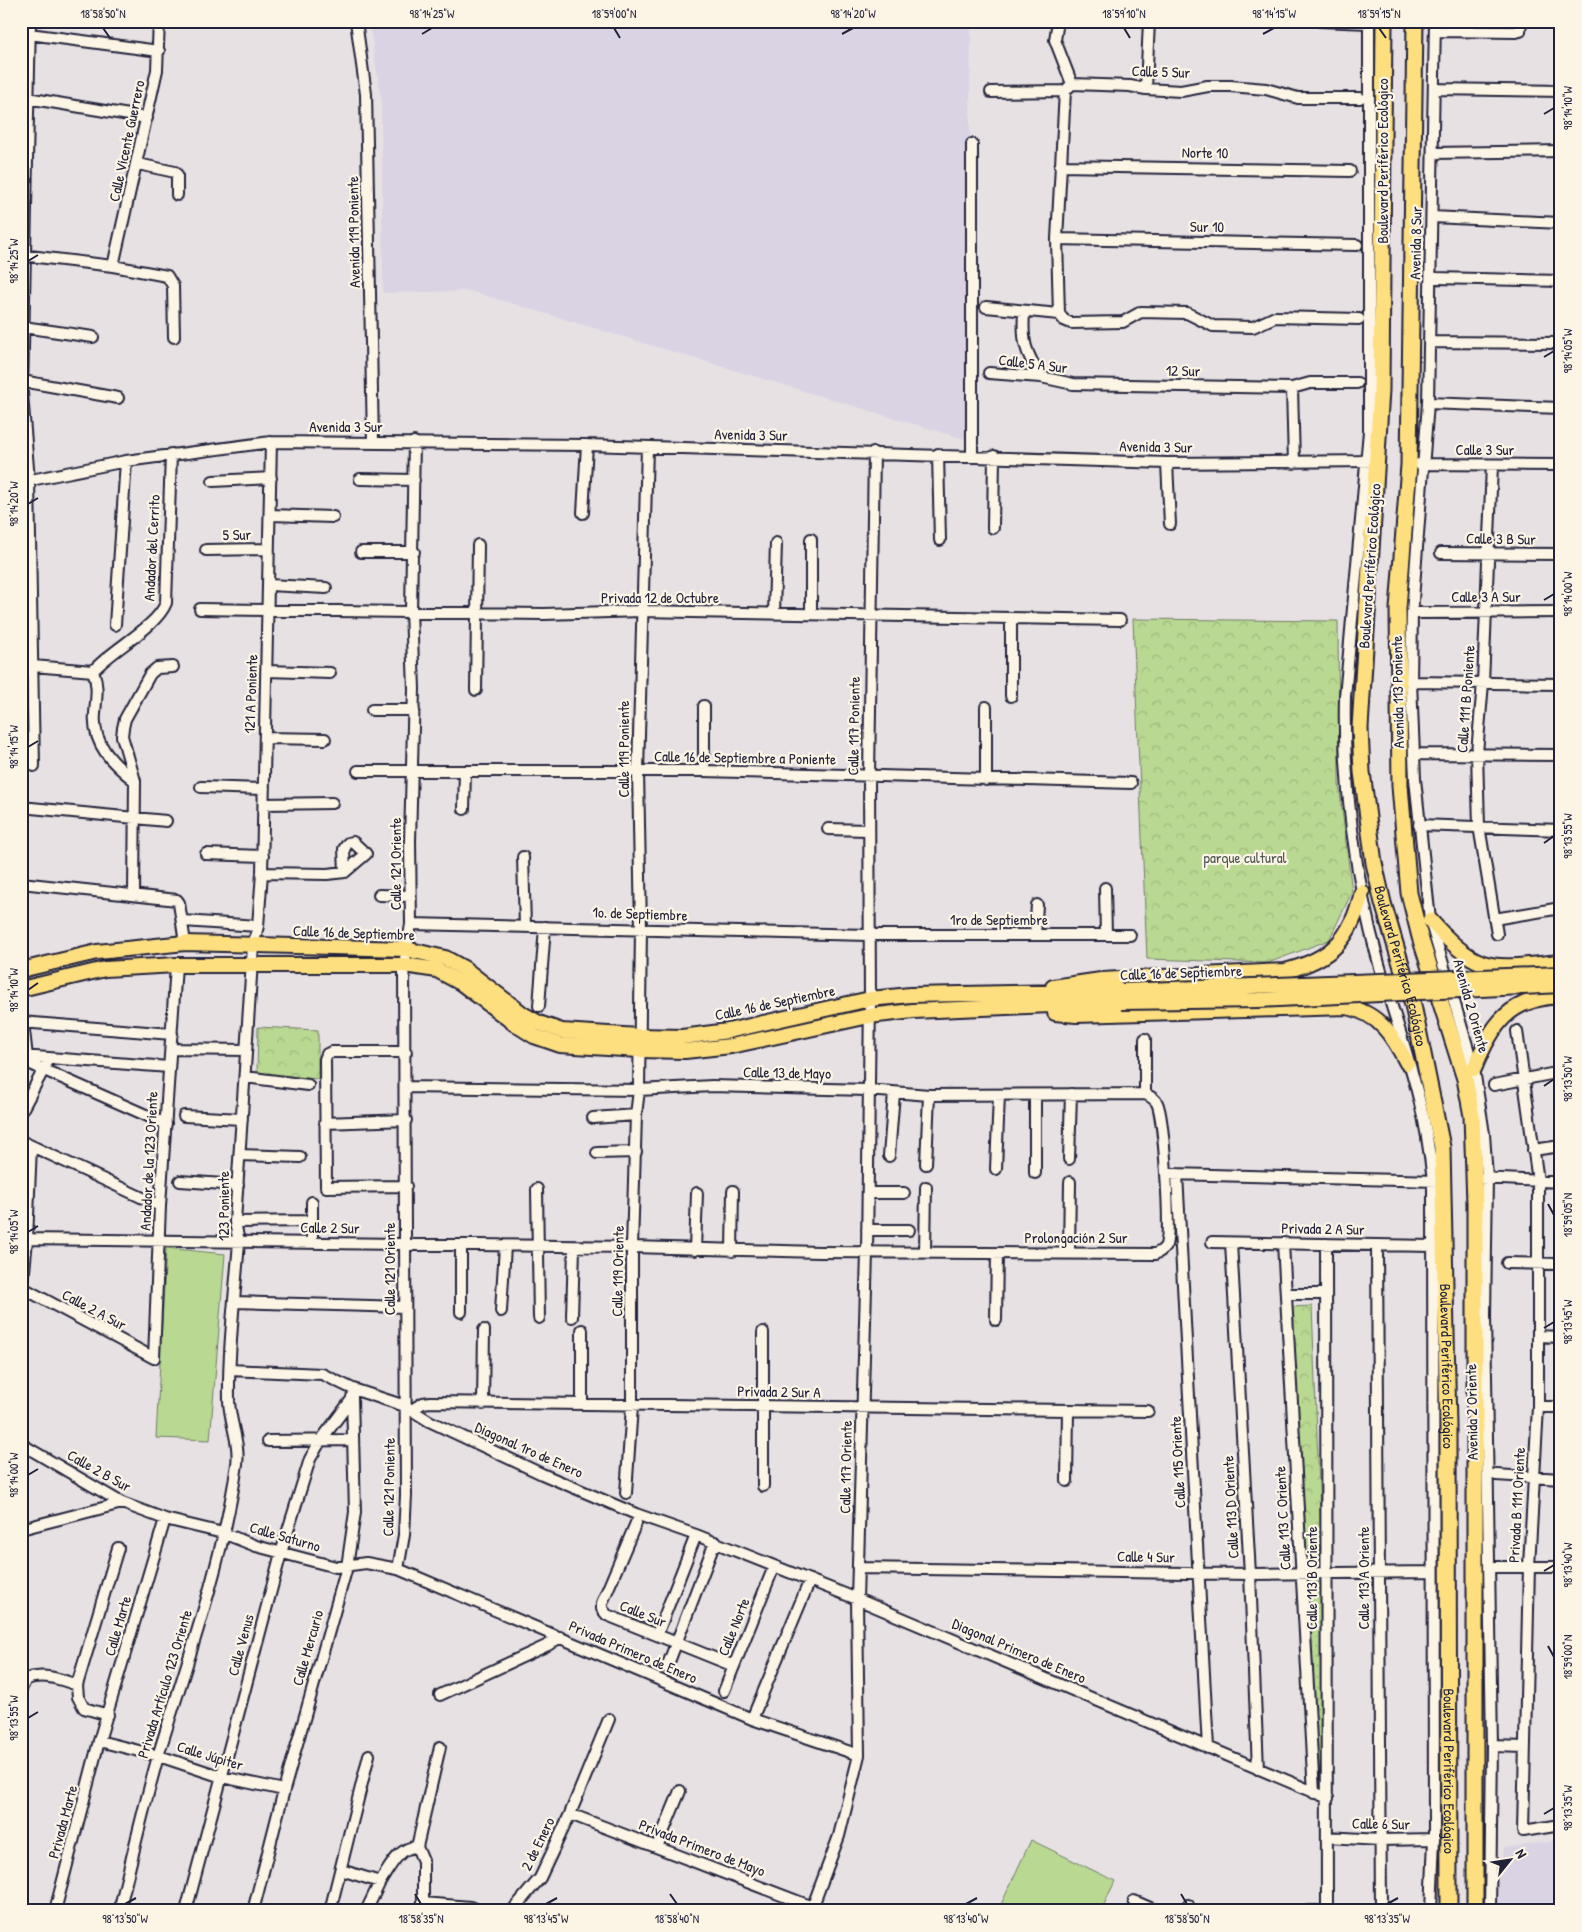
<svg xmlns="http://www.w3.org/2000/svg" width="1582" height="1932" font-family="'Patrick Hand',sans-serif">
  <style>
    .built { fill: #dad3e3 }
    .grass { fill: url(#grass-dots); stroke: #6e7d66 }
    .forest { fill: url(#forest-crowns); stroke: #6e7d66 }
    .garden { fill: #b9d891; stroke: #6e7d66 }
    .lines { fill: none; stroke-linecap: round; stroke-linejoin: round }
    .minor-casing { stroke: #22223b; stroke-width: 14 }
    .major-casing { stroke: #22223b; stroke-width: 18 }
    .highway-casing { stroke: #22223b; stroke-width: 19 }
    .minor { stroke: #fcf5e5; stroke-width: 10 }
    .major { stroke: #fddf80; stroke-width: 14 }
    .highway { stroke: #fddf80; stroke-width: 15 }
    .major-bridge-casing { stroke: #22223b; stroke-width: 18; stroke-linecap: butt }
    .major-bridge { stroke: #fddf80; stroke-width: 14 }
    .ticks { fill: none; stroke: #22223b; stroke-width: 2 }
    .labels { text-anchor: middle; stroke-width: 4.5; stroke-linejoin: round; paint-order: stroke }
    .street-label { font-size: 15px; fill: #22223b; stroke: #fcf5e5 }
    .park-label { font-size: 15px; fill: #4f5955; stroke: #fcf5e5 }
    .neatline { fill: none; stroke: #22223b; stroke-width: 2 }
    .ticks-label { font-size: 12px; text-anchor: middle; fill: #22223b }
  </style>
  <defs>
    <pattern id="grass-dots" width="8" height="8" patternUnits="userSpaceOnUse" patternTransform="scale(1.25)"><rect width="8" height="8" fill="#b9d891"/><path d="M2 2h.1M6 6h.1" fill="none" stroke="#9fb97e" stroke-width="1.8" stroke-linecap="round"/></pattern>
    <pattern id="forest-crowns" width="20" height="18" patternUnits="userSpaceOnUse" patternTransform="scale(1.25)"><rect width="20" height="18" fill="#b9d891"/><path d="M2 6a3 3 0 1 1 6 0M12 15a3 3 0 1 1 6 0" fill="none" stroke="#9fb97e"/></pattern>
  </defs>
  <rect width="100%" height="100%" fill="#e8e1e4"/>
  <filter id="ink" filterUnits="userSpaceOnUse"><feTurbulence type="fractalNoise" baseFrequency=".02" numOctaves="2"/><feDisplacementMap in="SourceGraphic" scale="10" xChannelSelector="R" yChannelSelector="G"/><feConvolveMatrix kernelMatrix="1 2 1 2 8 2 1 2 1" color-interpolation-filters="sRGB"/></filter>
  <g filter="url(#ink)">
    <path class="built" d="M369,21H971L967,440L470,291L383,293L381,99Z
      M1561,1840V1911H1498L1497,1866L1502,1864L1504,1848Z"/>
    <path class="grass" d="M1306,1582H1320L1323,1791L1316,1789Z"/>
    <path class="forest" d="M1133,619L1338,621L1339,784L1352,892L1329,940L1268,963L1147,959Z
      M258,1027L318,1030V1079L257,1073Z
      M1312,1306L1322,1563L1307,1564L1292,1307Z"/>
    <path class="garden" d="M166,1248L225,1254L210,1440L156,1438Z
      M1031,1840L1115,1881L1101,1911H998Z"/>
    <g class="lines">
      <defs>
        <path id="minor" d="M30,21L22,393L29,481L34,766
          M356,21L366,94L373,442
          M1058,21L1055,40L1072,84
          M1320,21L1369,23
          M1369,21V431L1345,697C1343,785 1355,879 1379,964C1392,1009 1408,1053 1419,1099C1426,1126 1430,1153 1433,1181L1434,1839L1431,1911
          M1435,21L1428,403L1412,613L1411,682L1415,779L1430,920L1474,1069L1484,1134L1487,1178L1485,1315L1492,1746L1490,1911
          M1435,31L1516,32L1520,31L1521,21
          M29,34L159,51
          M1146,89L1149,21
          M1435,89L1561,91
          M991,92L1065,91L1072,84L1130,86L1146,89L1181,91L1208,86H1230L1266,89L1298,98H1360
          M21,97L147,118
          M1433,153L1561,151
          M138,164L175,172L177,175V195
          M1060,166L1350,171
          M1432,217L1561,223
          M1057,239L1357,245
          M21,255L113,266L167,276L173,286L174,337
          M113,266L157,70L159,21
          M1436,278L1561,281
          M986,307L1059,314L1064,320L1071,323L1123,322L1141,312L1187,313L1213,326L1253,327L1275,317L1359,319
          M1024,312C1022,341 1025,352 1041,377
          M1059,314L1057,239L1065,91
          M23,327L93,337
          M1430,342L1561,343
          M989,373L1041,377L1073,384L1292,388L1310,383H1357
          M22,381L118,398
          M1292,388L1294,463
          M1428,403L1561,408
          M938,454L940,540
          M972,455V144
          M1167,463L1170,524
          M1419,464L1561,465
          M1492,465L1483,683L1477,753L1479,826L1497,934
          M360,479L414,480
          M213,481L271,478
          M21,482L126,461L271,442L587,445L1167,463L1373,461
          M583,513L587,445
          M270,515L333,517
          M993,528L994,456
          M811,539V614
          M206,550L268,549
          M361,552H414
          M1441,553L1561,554
          M269,585L326,588
          M200,609L544,614L641,611L1120,620
          M1412,613L1561,612
          M774,614L776,543
          M115,625L126,461
          M21,665L93,671
          M267,671L330,673
          M1411,682L1561,684
          M476,690L478,545
          M1011,696V619
          M704,706V771
          M986,707V780
          M372,710H414
          M265,738L325,739
          M1415,754L1561,755
          M358,771H704L1131,783
          M135,781C113,764 92,744 95,714C96,698 99,687 93,671C112,649 156,628 166,603L171,454
          M201,787L264,789
          M264,804L332,803
          M21,807L166,821
          M464,809L465,772
          M1419,825L1561,830
          M828,829L868,830
          M206,854L263,856
          M523,857L525,926
          M262,873L327,874L345,872L366,854L353,842L348,843L344,849L345,872
          M21,883L177,900L179,903L185,943
          M1105,888L1106,935
          M134,894L135,781L122,736L123,728L125,719L150,674L157,668L173,667
          M379,895L410,896
          M1494,919L1561,908
          M183,921L258,926
          M411,924L868,935H1130
          M1035,935L1037,905
          M539,1006L545,927
          M21,1022L172,1034
          M23,1022L27,1057L33,1065L166,1124
          M1517,1031L1538,1181V1407L1529,1566L1523,1831L1561,1825
          M1145,1039V1094
          M171,1049L246,1050
          M406,1052H332L327,1054L325,1059L326,1187L406,1186
          M22,1056L169,1067
          M245,1077L308,1085
          M1494,1085L1561,1072
          M1035,1095V1173
          M21,1112L46,1065
          M184,1116L242,1119
          M593,1118L636,1115
          M325,1123L406,1120
          M21,1141L160,1206
          M1533,1150L1561,1146
          M597,1153L636,1152
          M240,1155L300,1157
          M889,1156L894,1093
          M1069,1159L1071,1094
          M926,1164L929,1095
          M996,1169L999,1095
          M1172,1174L1437,1181
          M1177,1174L1208,1748
          M1482,1178L1561,1182
          M180,1181L238,1185
          M537,1189L539,1318
          M868,1193H904
          M312,1202V1243
          M235,1222L312,1221
          M867,1230H909
          M27,1239L632,1247L819,1252L1155,1254C1160,1252 1164,1250 1166,1245C1171,1229 1164,1117 1157,1103C1154,1098 1150,1096 1145,1094L929,1095L868,1090L712,1086L639,1090L406,1087
          M1212,1242L1433,1246
          M1231,1243L1250,1574L1258,1769
          M1283,1243L1314,1793
          M1326,1244L1327,1911
          M1377,1245L1381,1911
          M461,1246V1312
          M695,1250L697,1193
          M732,1251L733,1191
          M925,1252L926,1187
          M1069,1253L1070,1182
          M1507,1263L1561,1264
          M21,1287L154,1358L160,1206L176,965
          M1287,1294H1326
          M235,1302L405,1307
          M21,1304L27,1239L31,1146
          M501,1311L505,1246
          M572,1317L574,1248
          M996,1320L997,1253
          M1538,1336L1561,1337
          M230,1370L322,1374L353,1389L405,1406L429,1421L542,1474L636,1514L696,1535L857,1599L1328,1798
          M483,1404L484,1330
          M582,1404V1330
          M1538,1407H1561
          M413,1409L423,1403L430,1402L1148,1411
          M268,1441L353,1440
          M21,1444L122,1503L165,1519L223,1533L256,1546L336,1567L366,1563L398,1569L752,1719L859,1755
          M1496,1475L1561,1479
          M1067,1481L1068,1411
          M763,1486V1332
          M626,1493L632,1406V1247L636,1115L639,1090L641,929L638,771L647,448
          M636,1523L602,1603V1609L607,1615L734,1666
          M21,1529L122,1503
          M1489,1567H1561
          M858,1568L1250,1574L1433,1572
          M398,1569L404,1535L406,1495L404,965L411,924L410,841L414,689L411,611L414,442
          M657,1635L696,1535
          M667,1667L715,1542
          M21,1689L26,1679C44,1673 60,1679 77,1685
          M724,1691L771,1574
          M440,1695L548,1645L560,1637
          M108,1715L84,1708L78,1697L77,1685L118,1548
          M752,1719L810,1580
          M99,1741L159,1756L222,1777L284,1790
          M1492,1746L1525,1747
          M570,1814L823,1911
          M1327,1837L1380,1840L1434,1839
          M417,1847L423,1861V1903L470,1907L480,1911
          M417,1847L440,1747
          M657,1847L680,1791
          M341,1870L380,1882C389,1869 399,1846 417,1847
          M1134,1901L1157,1911
          M55,1911L99,1741L165,1519
          M119,1911C132,1858 144,1805 159,1753C188,1659 223,1562 237,1464C240,1443 230,1423 229,1401C228,1349 235,1295 239,1242L235,1222L253,946L258,926L262,873L271,442
          M186,1911L281,1553L310,1459L321,1440L352,1399
          M253,1911L284,1790L347,1567L355,1512L352,1397
          M330,1911L369,1755
          M366,1911L380,1882
          M512,1911L540,1878L570,1814L609,1719
          M811,1911L839,1836L859,1755L857,1599L867,1253L870,999L869,775L874,453
          M1187,1911L1188,1905
          M1308,1911H1321"/>
        <path id="major" d="M1430,920C1480,976 1490,968 1561,962
          M21,970L97,952L185,943L406,949L445,958L465,969L523,1014L539,1023L562,1031L639,1036L682,1037L728,1031L870,999L910,995L1121,991
          M1053,987L1101,980L1285,971C1332,959 1351,939 1362,892
          M21,989L105,969L176,965H404L437,970L461,983L515,1024L534,1036L560,1045L639,1050L685,1051L731,1046L869,1016L913,1011L1121,1002
          M1055,1013L1076,1015L1347,1007C1379,1013 1393,1036 1407,1063
          M1474,1069C1492,1024 1509,998 1561,996"/>
        <g id="highway">
          <path id="s1" d="M1384,21L1381,390L1360,728L1362,772L1374,863L1383,903L1413,1005L1442,1147L1448,1427L1449,1911"/>
          <path d="M1415,21L1409,465L1398,609L1400,786L1409,893L1420,937L1465,1079L1472,1116L1475,1204V1911"/>
        </g>
      </defs>
      <use href="#minor" class="minor-casing"/>
      <use href="#major" class="major-casing"/>
      <use href="#highway" class="highway-casing"/>
      <use href="#minor" class="minor"/>
      <use href="#major" class="major"/>
      <use href="#highway" class="highway"/>
      <defs>
        <path id="major-bridge" d="M1121,991L1561,974
          M1121,1002L1259,1000L1561,985"/>
      </defs>
      <use href="#major-bridge" class="major-bridge-casing"/>
      <use href="#major-bridge" class="major-bridge"/>
    </g>
  </g>
  <path class="ticks" d="M103,28L110,38M614,28L620,38M1124,28L1130,38M1379,28L1386,38M422,34L432,28M842,34L853,28M1263,34L1274,28M1544,114L1554,108M28,261L38,255M1544,357L1554,351M28,504L38,498M1544,600L1554,594M28,747L38,741M1544,843L1554,836M28,990L38,983M1544,1086L1554,1079M1548,1204L1554,1215M28,1232L38,1226M1544,1328L1554,1322M28,1475L38,1469M1544,1571L1554,1565M1548,1646L1554,1657M28,1718L38,1712M1544,1814L1554,1808M415,1894L421,1904M670,1894L677,1904M1181,1894L1187,1904M125,1904L136,1898M546,1904L557,1898M966,1904L977,1898M1387,1904L1398,1898"/>
  <g class="labels">
    <g class="street-label">
      <text transform="translate(1161 72) rotate(2)" y="5">Calle 5 Sur</text>
      <text transform="translate(127 141) rotate(-78)" y="5">Calle Vicente Guerrero</text>
      <text transform="translate(1205 153) rotate(1)" y="5">Norte 10</text>
      <text transform="translate(1383 161) rotate(-90)" y="5">Boulevard Periférico Ecológico</text>
      <text transform="translate(1207 227) rotate(1)" y="5">Sur 10</text>
      <text transform="translate(354 232) rotate(-91)" y="5">Avenida 119 Poniente</text>
      <text transform="translate(1416 243) rotate(-89)" y="5">Avenida 8 Sur</text>
      <text transform="translate(1033 364) rotate(7)" y="5">Calle 5 A Sur</text>
      <text transform="translate(1183 371) rotate(1)" y="5">12 Sur</text>
      <text x="346" y="432">Avenida 3 Sur</text>
      <text transform="translate(751 435) rotate(1)" y="5">Avenida 3 Sur</text>
      <text transform="translate(1156 447) rotate(1)" y="5">Avenida 3 Sur</text>
      <text x="1485" y="455">Calle 3 Sur</text>
      <text transform="translate(237 535) rotate(-1)" y="5">5 Sur</text>
      <text transform="translate(1501 539) rotate(1)" y="5">Calle 3 B Sur</text>
      <text transform="translate(152 548) rotate(-87)" y="5">Andador del Cerrito</text>
      <text transform="translate(1370 566) rotate(-86)" y="5">Boulevard Periférico Ecológico</text>
      <text x="1486" y="602">Calle 3 A Sur</text>
      <text x="660" y="603">Privada 12 de Octubre</text>
      <text transform="translate(1398 692) rotate(-91)" y="5">Avenida 113 Poniente</text>
      <text transform="translate(251 694) rotate(-88)" y="5">121 A Poniente</text>
      <text transform="translate(1466 699) rotate(-86)" y="5">Calle 111 B Poniente</text>
      <text transform="translate(854 726) rotate(-89)" y="5">Calle 117 Poniente</text>
      <text transform="translate(624 749) rotate(-90)" y="5">Calle 119 Poniente</text>
      <text transform="translate(745 758) rotate(1)" y="5">Calle 16 de Septiembre a Poniente</text>
      <text transform="translate(396 864) rotate(-90)" y="5">Calle 121 Oriente</text>
      <text transform="translate(640 914) rotate(2)" y="5">1o. de Septiembre</text>
      <text x="999" y="925">1ro de Septiembre</text>
      <text transform="translate(354 933) rotate(2)" y="5">Calle 16 de Septiembre</text>
      <text dy="5" stroke="none"><textPath href="#s1" startOffset="950">Boulevard Periférico Ecológico</textPath></text>
      <text transform="translate(1181 973) rotate(-2)" y="5">Calle 16 de Septiembre</text>
      <text transform="translate(775 1003) rotate(-12)" y="5">Calle 16 de Septiembre</text>
      <text transform="translate(1471 1006) rotate(74)" y="5">Avenida 2 Oriente</text>
      <text transform="translate(787 1073) rotate(1)" y="5">Calle 13 de Mayo</text>
      <text transform="translate(149 1161) rotate(-87)" y="5">Andador de la 123 Oriente</text>
      <text transform="translate(224 1206) rotate(-90)" y="5">123 Poniente</text>
      <text transform="translate(330 1228) rotate(1)" y="5">Calle 2 Sur</text>
      <text transform="translate(1323 1229) rotate(1)" y="5">Privada 2 A Sur</text>
      <text x="1076" y="1243">Prolongación 2 Sur</text>
      <text transform="translate(390 1269) rotate(-90)" y="5">Calle 121 Oriente</text>
      <text transform="translate(618 1271) rotate(-89)" y="5">Calle 119 Oriente</text>
      <text transform="translate(94 1310) rotate(28)" y="5">Calle 2 A Sur</text>
      <text dy="5" stroke="none"><textPath href="#s1" startOffset="1355">Boulevard Periférico Ecológico</textPath></text>
      <text transform="translate(779 1392) rotate(1)" y="5">Privada 2 Sur A</text>
      <text transform="translate(1472 1412) rotate(-91)" y="5">Avenida 2 Oriente</text>
      <text transform="translate(529 1450) rotate(24)" y="5">Diagonal 1ro de Enero</text>
      <text transform="translate(1178 1462) rotate(-93)" y="5">Calle 115 Oriente</text>
      <text transform="translate(846 1467) rotate(-89)" y="5">Calle 117 Oriente</text>
      <text transform="translate(99 1471) rotate(29)" y="5">Calle 2 B Sur</text>
      <text transform="translate(389 1487) rotate(-89)" y="5">Calle 121 Poniente</text>
      <text transform="translate(1517 1505) rotate(-87)" y="5">Privada B 111 Oriente</text>
      <text transform="translate(1231 1507) rotate(-93)" y="5">Calle 113 D Oriente</text>
      <text transform="translate(1283 1518) rotate(-93)" y="5">Calle 113 C Oriente</text>
      <text transform="translate(285 1537) rotate(16)" y="5">Calle Saturno</text>
      <text transform="translate(1146 1557) rotate(1)" y="5">Calle 4 Sur</text>
      <text transform="translate(1312 1578) rotate(-90)" y="5">Calle 113 B Oriente</text>
      <text transform="translate(1364 1578) rotate(-90)" y="5">Calle 113 A Oriente</text>
      <text transform="translate(643 1614) rotate(22)" y="5">Calle Sur</text>
      <text transform="translate(118 1626) rotate(-74)" y="5">Calle Marte</text>
      <text transform="translate(734 1627) rotate(-68)" y="5">Calle Norte</text>
      <text transform="translate(241 1645) rotate(-75)" y="5">Calle Venus</text>
      <text transform="translate(308 1648) rotate(-74)" y="5">Calle Mercurio</text>
      <text transform="translate(1019 1651) rotate(23)" y="5">Diagonal Primero de Enero</text>
      <text transform="translate(633 1652) rotate(23)" y="5">Privada Primero de Enero</text>
      <text transform="translate(165 1684) rotate(-73)" y="5">Privada Artículo 123 Oriente</text>
      <text transform="translate(210 1756) rotate(17)" y="5">Calle Júpiter</text>
      <text dy="5" stroke="none"><textPath href="#s1" startOffset="1760">Boulevard Periférico Ecológico</textPath></text>
      <text transform="translate(63 1822) rotate(-75)" y="5">Privada Marte</text>
      <text transform="translate(1381 1824) rotate(1)" y="5">Calle 6 Sur</text>
      <text transform="translate(538 1844) rotate(-64)" y="5">2 de Enero</text>
      <text transform="translate(702 1848) rotate(21)" y="5">Privada Primero de Mayo</text>
    </g>
    <g class="park-label">
      <text x="1245" y="863">parque cultural</text>
    </g>
  </g>
  <rect width="1582" height="1932" fill="none" stroke="#fcf5e5" stroke-width="55"/>
  <g transform="translate(1510 1860) rotate(60)" stroke="#fcf5e5" stroke-width="4" paint-order="stroke">
  <path d="M0-4L9 19L0 12L-9 19Z" fill="#22223b"/>
  <text y="-8" font-size="14" font-weight="bold" text-anchor="middle" fill="#22223b">N</text>
  </g>
  <rect x="28" y="28" width="1526" height="1876" class="neatline"/>
  <g class="ticks-label">
    <text x="103" y="18">18°58'50"N</text>
    <text x="432" y="18">98°14'25"W</text>
    <text x="614" y="18">18°59'00"N</text>
    <text x="853" y="18">98°14'20"W</text>
    <text x="1124" y="18">18°59'10"N</text>
    <text x="1274" y="18">98°14'15"W</text>
    <text x="1379" y="18">18°59'15"N</text>
    <text transform="translate(1568 108) rotate(-90)" y="4">98°14'10"W</text>
    <text transform="translate(14 261) rotate(-90)" y="4">98°14'25"W</text>
    <text transform="translate(1568 351) rotate(-90)" y="4">98°14'05"W</text>
    <text transform="translate(14 504) rotate(-90)" y="4">98°14'20"W</text>
    <text transform="translate(1568 594) rotate(-90)" y="4">98°14'00"W</text>
    <text transform="translate(14 747) rotate(-90)" y="4">98°14'15"W</text>
    <text transform="translate(1568 836) rotate(-90)" y="4">98°13'55"W</text>
    <text transform="translate(14 990) rotate(-90)" y="4">98°14'10"W</text>
    <text transform="translate(1568 1079) rotate(-90)" y="4">98°13'50"W</text>
    <text transform="translate(1568 1215) rotate(-90)" y="4">18°59'05"N</text>
    <text transform="translate(14 1232) rotate(-90)" y="4">98°14'05"W</text>
    <text transform="translate(1568 1322) rotate(-90)" y="4">98°13'45"W</text>
    <text transform="translate(14 1475) rotate(-90)" y="4">98°14'00"W</text>
    <text transform="translate(1568 1565) rotate(-90)" y="4">98°13'40"W</text>
    <text transform="translate(1568 1657) rotate(-90)" y="4">18°59'00"N</text>
    <text transform="translate(14 1718) rotate(-90)" y="4">98°13'55"W</text>
    <text transform="translate(1568 1808) rotate(-90)" y="4">98°13'35"W</text>
    <text x="125" y="1923">98°13'50"W</text>
    <text x="421" y="1923">18°58'35"N</text>
    <text x="546" y="1923">98°13'45"W</text>
    <text x="677" y="1923">18°58'40"N</text>
    <text x="966" y="1923">98°13'40"W</text>
    <text x="1187" y="1923">18°58'50"N</text>
    <text x="1387" y="1923">98°13'35"W</text>
  </g>
</svg>
